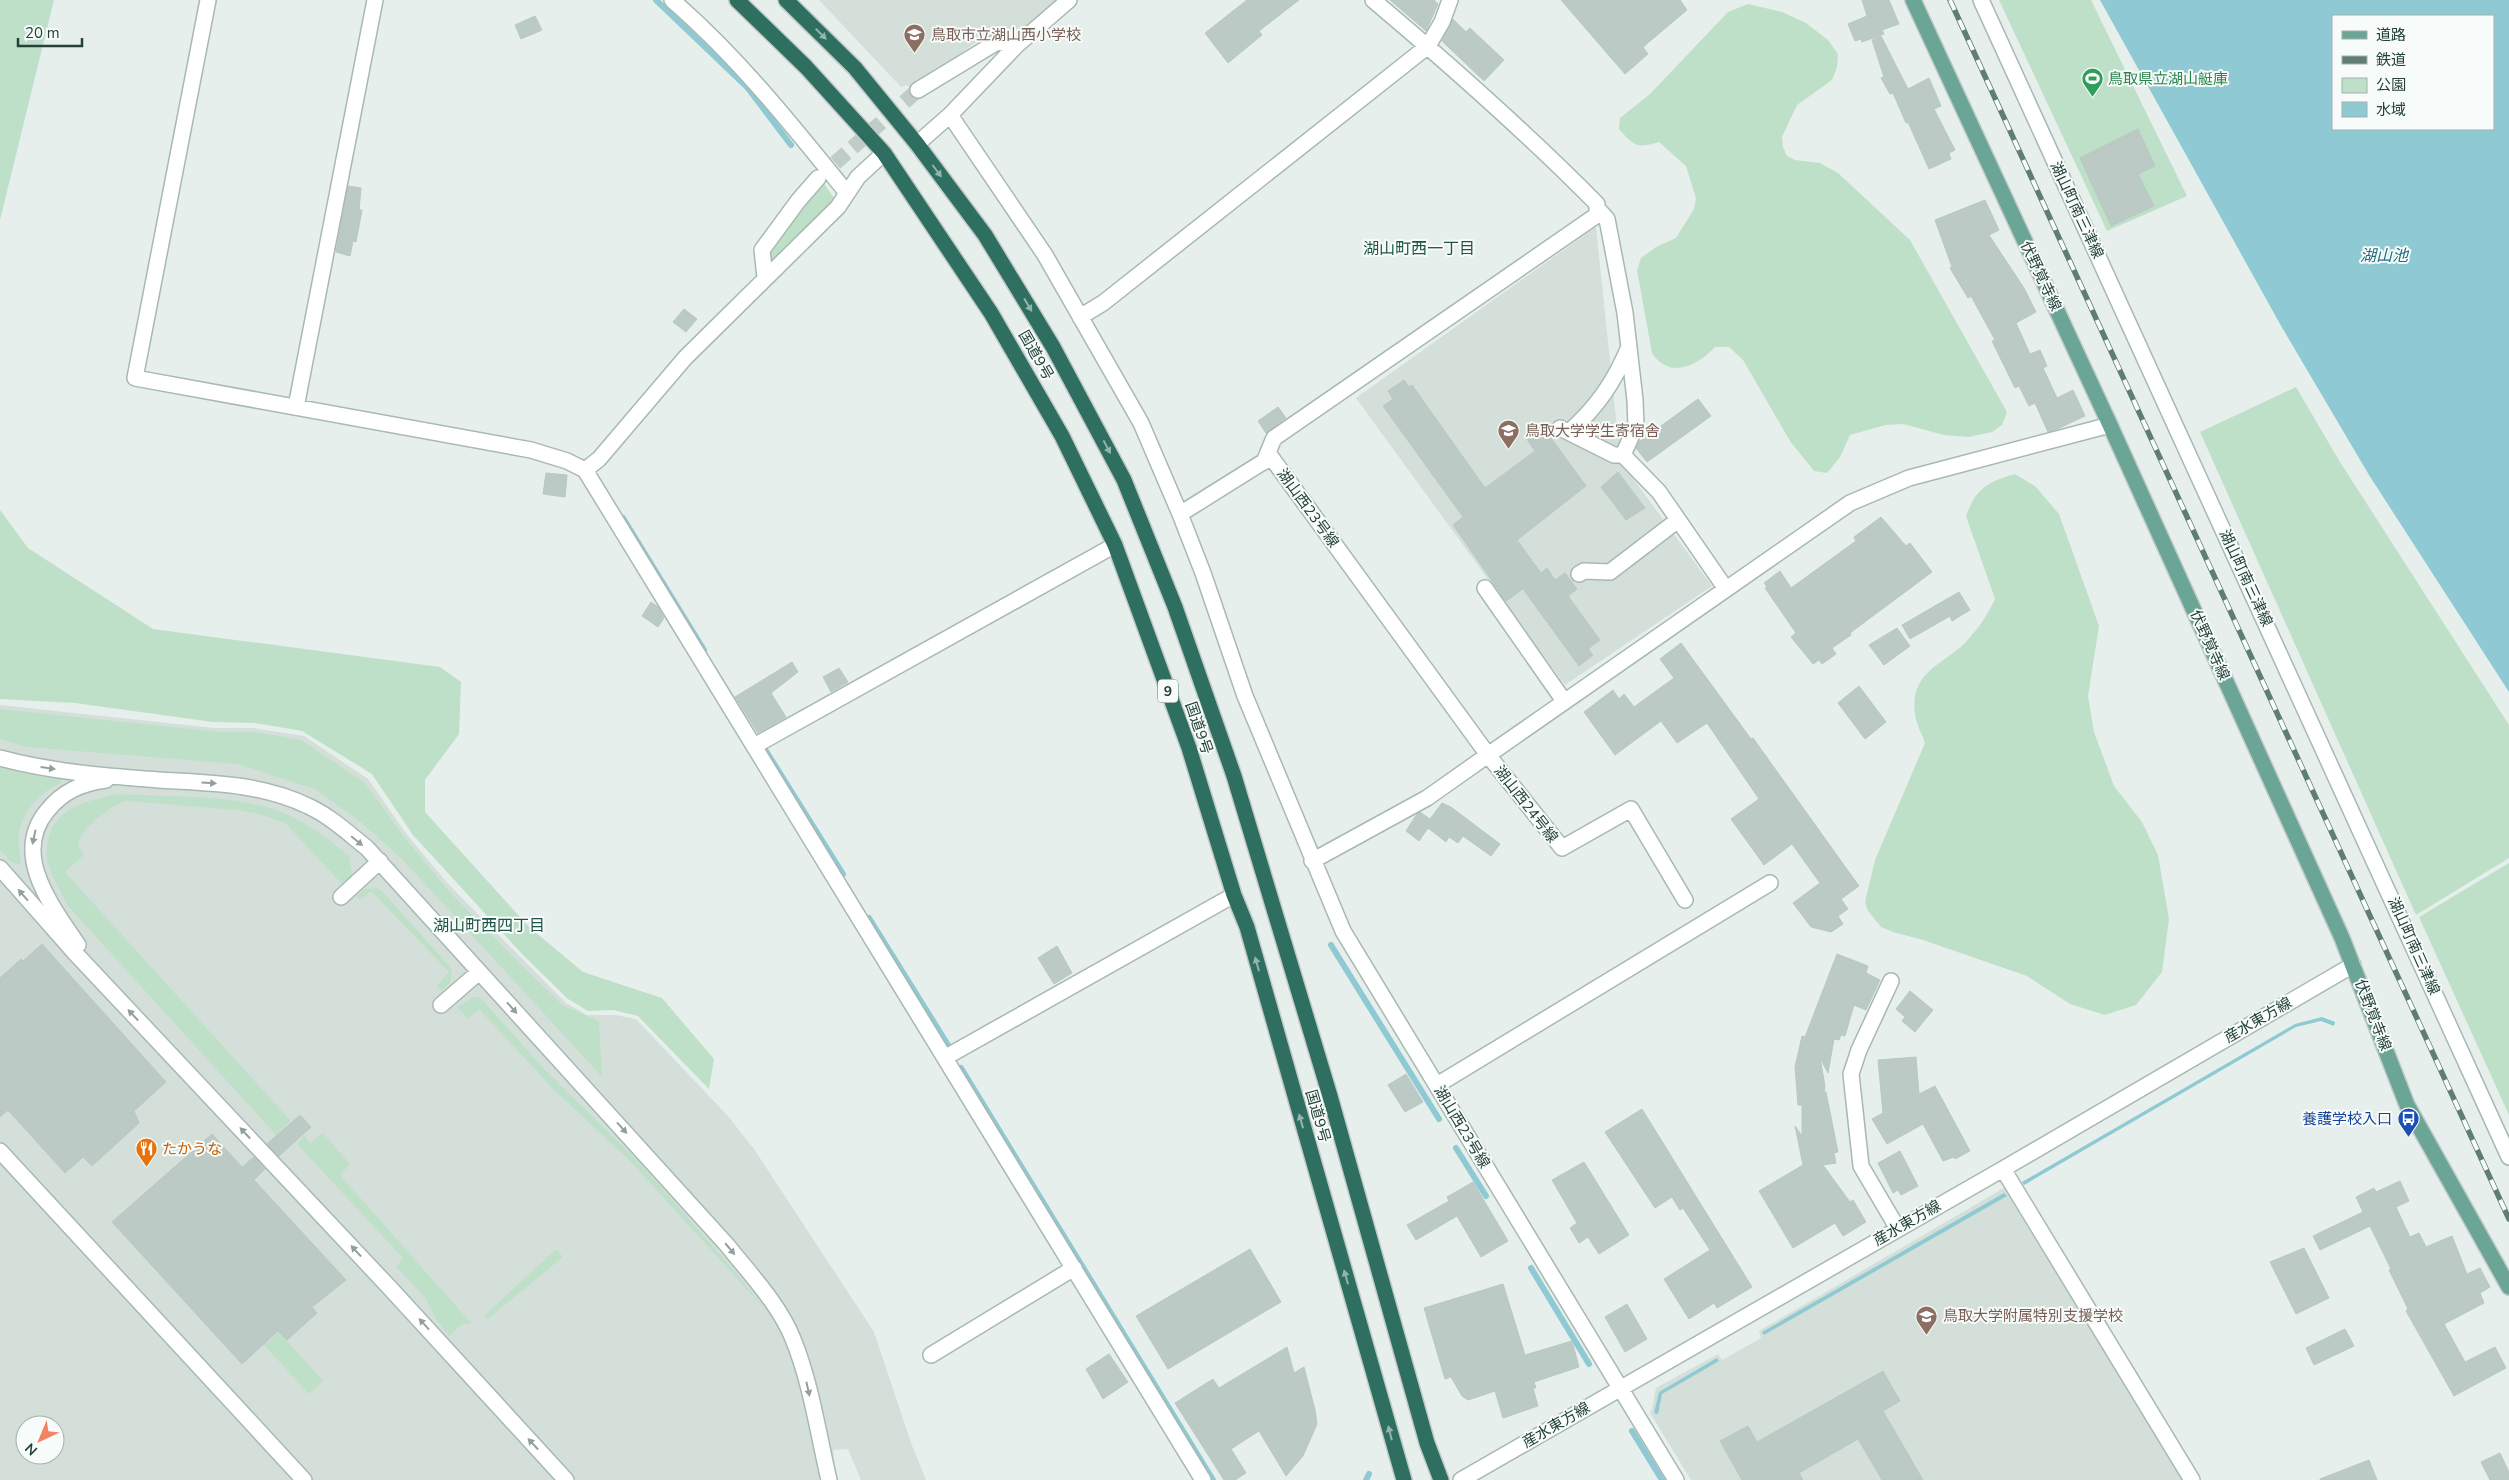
<svg xmlns="http://www.w3.org/2000/svg" width="2509" height="1480" font-family="'Nunito Sans','Noto Sans JP',sans-serif">
  <style>
    .built { fill: #d4dfda; fill-rule: evenodd }
    .green { fill: #bfe0c8 }
    .water { fill: #8ec9d4; fill-rule: evenodd }
    .lines { fill: none; stroke-linecap: round; stroke-linejoin: round }
    .stream { stroke: #8ec9d4; stroke-width: 6 }
    .building { fill: #bbcac4; stroke: #b8c9c2 }
    .minor-tunnel { stroke: #bfccc8; stroke-width: 15; stroke-dasharray: 15 8; stroke-linecap: butt }
    .minor-casing { stroke: #a8b8b2; stroke-width: 18 }
    .major-casing { stroke: #c2cac8; stroke-width: 18 }
    .highway-casing { stroke: #c2cac8; stroke-width: 18 }
    .minor { stroke: #fff; stroke-width: 15 }
    .major { stroke: #6aa596; stroke-width: 15 }
    .highway { stroke: #2f6f62; stroke-width: 15 }
    .rail-casing { stroke: #5f7d75; stroke-width: 5.5 }
    .rail { stroke: #f7fbf9; stroke-width: 4; stroke-dasharray: 11; stroke-linecap: butt }
    .oneway { fill: #93b5ae }
    .oneway2 { fill: #92a09c }
    .labels { text-anchor: middle; stroke-width: 4; stroke-linejoin: round; paint-order: stroke }
    .shield { fill: #f7fbf9; stroke: #637a73; stroke-width: 1 }
    .shield-label { font-size: 14px; font-weight: bold; fill: #24423a }
    .education-label { font-size: 15px; fill: #785e54; stroke: #f7fbf9; text-anchor: start }
    .leisure-label { font-size: 15px; fill: #27864d; stroke: #f7fbf9; text-anchor: start }
    .street-label { font-size: 15px; fill: #24423a; stroke: #f7fbf9 }
    .transit-label { font-size: 15px; fill: #164399; stroke: #f7fbf9; text-anchor: end }
    .food-label { font-size: 15px; fill: #c56008; stroke: #f7fbf9; text-anchor: start }
    .neighbourhood-label { font-size: 16px; fill: #1f5548; stroke: #f7fbf9 }
    .water-label { font-size: 16px; font-style: italic; fill: #1c6f80; stroke: #f7fbf9 }
  </style>
  <rect width="100%" height="100%" fill="#e6efeb"/>
  <path class="built" d="M819,0H1057L1025,30L1016,35L979,40L911,90L907,85L901,87Z
    M1596,227L1617,428L1629,473L1712,586L1565,685L1356,398Z
    M0,705L214,728H253L304,736L368,779L408,836L450,886L566,1003L587,1015H615L636,1019L727,1115L754,1149L874,1332L911,1443L926,1480H861L848,1449L833,1450L836,1475L818,1480H0ZM25,1425H55V1455H25Z
    M2004,1188L2183,1480H1691L1650,1413L1652,1409L1656,1388L1718,1354L1722,1360L1761,1338L1759,1331Z"/>
  <path class="green" d="M0,0H54L0,220Z
    M1999,0H2091L2187,196L2107,231Z
    M1748,4L1782,12L1806,23L1828,40L1838,54L1837,67L1832,80L1797,105L1782,137L1783,147L1787,156L1795,160L1820,163L1838,173L1910,240L2007,412L2002,425L1992,432L1969,437L1944,435L1903,424L1885,425L1850,435L1840,457L1827,473L1814,471L1790,441L1743,360L1729,347H1715C1697,366 1670,380 1652,353L1637,270L1641,258L1656,247L1676,238L1694,209L1696,198L1686,166L1659,142C1637,149 1634,146 1619,129L1620,118L1650,94L1728,12Z
    M823,182L836,201L769,264L767,253L773,243Z
    M2296,387L2340,462L2509,725V858L2416,915L2200,432Z
    M2015,474L2035,486L2059,514L2099,626L2088,696L2094,732L2114,786L2142,822L2158,855L2169,919L2162,972L2136,1005L2105,1015L2070,1004L2027,976L1923,940L1893,932L1881,927L1868,911L1865,902L1875,860L1925,743C1922,734 1916,724 1915,714C1909,673 1942,665 1965,643C1978,629 1987,616 1995,599L1966,516C1976,488 1988,482 2015,474Z
    M0,510L28,548L153,629L440,667L461,682L459,734L425,780V812L529,927L583,972L662,998L714,1059L709,1089L638,1016L613,1010L588,1011L568,999L523,955L413,835L372,774L302,731L255,723L213,722L75,703L0,699Z
    M0,709L220,732H255L301,740L365,783L405,838L448,890L519,963L564,1006L599,1021L602,1077L403,860L362,823L315,789L237,764L26,747L0,739Z
    M0,766L33,775L61,778V783C43,790 25,809 20,828C17,839 20,853 21,864L12,863L0,850Z
    M117,794C165,797 244,794 286,814C310,824 329,840 349,856L352,875L342,884L285,823L259,814L237,810L125,801C112,805 78,831 78,845L84,855L65,872L291,1121L276,1135L67,905C61,891 52,877 48,863C45,854 47,844 49,836C59,805 89,801 117,794Z
    M2509,863V1115L2419,917Z
    M376,888L381,890L452,969L450,983L441,991L437,986L449,972L371,891L360,900L357,896L365,889Z
    M473,997H480L546,1071L636,1159L732,1268L764,1308L632,1163L553,1089L479,1009L468,1019L457,1007Z
    M323,1133L350,1164L340,1175L472,1324H462L449,1336L436,1319L425,1297L396,1267L403,1258L297,1144L304,1135L310,1143Z
    M556,1249L563,1257L488,1319L485,1315Z
    M279,1332L323,1381L309,1394L264,1345Z"/>
  <path class="water" d="M2100,0H2509V692L2369,475L2280,324ZM2493,16V129H2333V16Z
    M2322,1017L2335,1022L2334,1026L2321,1021L2296,1027L2024,1185L2022,1182L2295,1024Z
    M2004,1193L2007,1196L1764,1335L1762,1332Z
    M1717,1358L1719,1361L1662,1394L1658,1414L1654,1413L1659,1392Z"/>
  <g class="lines">
    <path class="stream" d="M656,0L747,87L791,145
      M623,518L704,650
      M766,751L843,874
      M869,918L948,1045
      M1331,945L1439,1119
      M961,1068L1213,1480
      M1456,1148L1486,1196
      M1531,1268L1589,1364
      M1632,1431L1662,1480
      M1366,1480L1369,1474"/>
  </g>
  <path class="building" d="M1247,0H1299L1259,31L1262,35L1228,63L1205,33Z
    M1390,0H1434L1438,4L1426,31Z
    M1561,0H1680L1687,10L1643,47L1648,54L1625,74Z
    M1862,0H1889L1899,24L1882,30L1884,34L1862,42L1861,39L1855,41L1848,24L1867,16Z
    M535,16L542,30L521,39L515,25Z
    M1453,19L1466,32L1470,28L1504,60L1484,81L1442,41Z
    M1881,36L1908,89L1929,78L1941,106L1934,109L1955,150L1949,153L1951,159L1929,169L1908,122L1906,123L1893,93L1890,94L1881,78L1884,77L1872,40Z
    M2138,129L2155,166L2138,174L2154,206L2111,226L2080,158Z
    M348,186L361,188L359,210H362L356,242L353,241L350,256L336,252Z
    M1985,200L1999,230L1989,235L2024,288L2036,312L2016,323L2030,354L2040,350L2047,366L2043,368L2057,398L2073,390L2085,416L2055,430L2048,432L2035,403L2029,406L2019,386L2015,388L1992,341L1995,340L1971,296L1968,298L1950,268L1952,267L1935,220Z
    M684,309L697,319L686,332L673,322Z
    M1404,380L1409,387L1412,385L1485,488L1535,451L1524,435L1540,423L1586,486L1517,540L1541,573L1547,568L1555,580L1565,573L1577,589L1568,596L1600,640L1588,649L1593,655L1579,666L1523,589L1506,601L1453,525L1463,517L1383,406L1393,399L1388,391Z
    M1698,399L1711,416L1647,462L1636,448L1639,442Z
    M1278,407L1286,418L1266,433L1258,421Z
    M1618,472L1645,508L1626,520L1601,487Z
    M546,473L567,475L565,497L543,494Z
    M1881,517L1906,546L1910,543L1932,572L1850,633L1851,635L1832,648L1836,654L1822,664L1819,660L1813,664L1791,637L1796,633L1765,588L1767,587L1764,583L1780,571L1791,588L1856,541L1854,537Z
    M1959,592L1970,610L1952,621L1950,616L1910,639L1902,625Z
    M651,602L658,607L664,618L658,627L642,616Z
    M1897,628L1910,646L1884,665L1869,645Z
    M1681,643L1751,739L1753,738L1859,886L1841,899L1848,909L1838,916L1843,924L1831,932L1811,927L1793,903L1820,883L1792,844L1764,865L1731,819L1759,799L1707,723L1677,743L1661,721L1615,755L1584,712L1613,690L1619,699L1624,694L1634,707L1674,678L1660,659Z
    M792,662L798,672L771,693L786,717L758,733L735,697Z
    M839,668L848,682L831,692L823,677Z
    M1859,686L1886,722L1865,739L1838,703Z
    M1442,803L1451,807L1500,844L1491,856L1463,836L1458,843L1449,837L1446,842L1428,828L1419,841L1406,831L1417,814L1420,812L1430,819Z
    M42,944L166,1082L134,1111L139,1123L92,1166L83,1157L65,1173L8,1110L0,1117V978L21,959L23,961Z
    M1057,946L1072,973L1054,984L1038,958Z
    M1837,954L1868,966L1866,973L1880,980L1866,1010L1854,1005L1845,1036L1841,1035L1839,1040L1834,1039L1828,1073L1820,1058L1825,1086L1824,1092H1826L1838,1152L1834,1153L1836,1163L1823,1165L1850,1202L1853,1200L1866,1222L1843,1236L1835,1223L1793,1248L1759,1191L1803,1165L1795,1126L1802,1136V1105H1798L1795,1067L1802,1036L1805,1037Z
    M1910,991L1933,1010L1915,1032L1902,1021L1905,1017L1896,1009Z
    M1916,1057L1919,1094L1935,1086L1970,1151L1955,1159L1954,1157L1943,1161L1923,1124L1887,1144L1872,1119L1883,1113L1878,1060Z
    M1406,1074L1423,1102L1405,1112L1388,1085Z
    M1642,1109L1752,1287L1717,1308L1714,1303L1689,1319L1664,1279L1710,1250L1683,1208L1680,1210L1672,1197L1655,1208L1605,1132Z
    M300,1115L311,1127L279,1156L267,1144Z
    M212,1134L242,1167L254,1157L265,1169L254,1180L346,1280L312,1307L317,1313L287,1340L278,1331L242,1364L112,1222Z
    M1900,1151L1918,1186L1901,1195L1898,1190L1893,1193L1878,1163Z
    M1584,1162L1629,1235L1599,1254L1588,1237L1579,1243L1570,1228L1577,1223L1552,1180Z
    M2400,1181L2409,1201L2396,1207L2410,1237L2419,1233L2426,1247L2452,1236L2467,1274L2480,1268L2490,1287L2480,1293L2484,1303L2444,1324L2465,1362L2495,1347L2506,1368L2454,1396L2406,1311L2408,1309L2389,1270L2391,1269L2370,1226L2320,1250L2313,1236L2363,1212L2356,1197L2374,1188L2376,1192Z
    M1473,1182L1508,1241L1481,1257L1457,1216L1416,1240L1407,1225L1449,1201L1447,1197Z
    M2304,1248L2329,1298L2296,1314L2270,1262Z
    M1250,1249L1281,1302L1168,1369L1136,1316Z
    M1503,1284L1525,1355L1572,1341L1579,1367L1534,1382L1536,1388H1533L1538,1406L1503,1418L1495,1391L1468,1400L1462,1396L1451,1377L1445,1379L1424,1308Z
    M1627,1304L1647,1339L1625,1352L1605,1317Z
    M2345,1329L2354,1346L2314,1365L2306,1348Z
    M1287,1347L1294,1373L1304,1367L1315,1410L1317,1424L1303,1456L1286,1476L1259,1431L1231,1449L1246,1473L1235,1480H1224L1175,1403L1213,1379L1219,1388Z
    M1109,1354L1128,1382L1103,1399L1086,1369Z
    M1883,1371L1900,1401L1883,1411L1923,1480H1882L1858,1439L1799,1473L1803,1480H1742L1720,1441L1748,1426L1757,1442Z
    M2500,1453L2509,1472V1480H2490L2481,1462Z
    M2369,1460L2377,1480H2320V1479Z"/>
  <g class="lines">
    <path class="minor-tunnel" d="M818,178L918,90"/>
    <defs>
      <path id="minor" d="M208,0L135,378L531,450L567,461L585,470L1203,1480
        M672,0C738,57 792,125 847,193
        M1981,0L2509,1157
        M918,90L997,42L1017,45
        M950,115L1045,255L1141,423L1180,514
        M917,144L950,115L1017,45L1069,0
        M1597,208L1607,219L1625,313L1635,400L1636,426L1623,455
        M765,277L762,250L798,201L818,178
        M1080,317L1103,303L1428,46L1442,22L1450,0
        M296,407L375,0
        M1560,428L1614,455H1623L1659,492L1726,589
        M1569,432C1598,406 1614,382 1629,347
        M1264,462L1274,438L1597,215V204C1526,132 1450,65 1373,0
        M585,470L599,459L685,358L838,207L858,177L884,153
        M1579,574L1584,571L1610,572L1678,520
        M1485,588L1564,701
        M754,746L1115,545
        M0,758C51,772 106,776 159,780C209,783 261,783 308,806C330,816 348,833 367,848L727,1245C750,1274 779,1304 793,1339C811,1383 818,1433 829,1480
        M1312,861L1427,798L1488,755L1271,457L1180,514L1203,573L1245,696L1343,931L1676,1480
        M0,868L75,953L389,1287L566,1480
        M341,897L380,861
        M1685,900L1631,809L1562,848L1488,755L1850,503L1909,478L2110,425
        M78,945C52,906 11,855 47,811C63,791 82,783 106,780
        M1891,981L1859,1050L1851,1074L1861,1166L1898,1229
        M441,1005L479,972
        M946,1057L1234,895
        M1437,1085L1770,883
        M0,1151L304,1480
        M2003,1169L2192,1480
        M931,1355L1074,1268
        M1461,1480L2003,1169L2353,965"/>
      <path id="major" d="M1913,0L2110,425L2342,938L2407,1105L2509,1287"/>
      <path id="highway" d="M737,0L806,67L884,153L991,313L1062,436L1115,545L1189,748L1234,895L1247,927L1404,1480
        M786,0L855,68L917,144L985,235L1053,347L1124,480L1175,607L1234,776L1330,1096L1427,1443L1441,1480"/>
    </defs>
    <use href="#minor" class="minor-casing"/>
    <use href="#major" class="major-casing"/>
    <use href="#highway" class="highway-casing"/>
    <use href="#minor" class="minor"/>
    <use href="#major" class="major"/>
    <use href="#highway" class="highway"/>
    <defs>
      <path id="rail" d="M1950,0L2509,1219"/>
    </defs>
    <use href="#rail" class="rail-casing"/>
    <use href="#rail" class="rail"/>
  </g>
  <defs><path id="oneway-solid" d="M-6-.8H1V-3.2L6.5 0L1 3.2V.8H-6Z" transform="scale(1.25)"/></defs>
  <g class="oneway">
    <use href="#oneway-solid" transform="translate(821 34) rotate(45)"/>
    <use href="#oneway-solid" transform="translate(937 171) rotate(53)"/>
    <use href="#oneway-solid" transform="translate(1028 305) rotate(59)"/>
    <use href="#oneway-solid" transform="translate(1107 447) rotate(62)"/>
    <use href="#oneway-solid" transform="translate(1257 964) rotate(-106)"/>
    <use href="#oneway-solid" transform="translate(1301 1121) rotate(-106)"/>
    <use href="#oneway-solid" transform="translate(1346 1277) rotate(-106)"/>
    <use href="#oneway-solid" transform="translate(1390 1433) rotate(-104)"/>
  </g>
  <g class="oneway2">
    <use href="#oneway-solid" transform="translate(48 768) rotate(8)"/>
    <use href="#oneway-solid" transform="translate(209 783) rotate(4)"/>
    <use href="#oneway-solid" transform="translate(34 837) rotate(102)"/>
    <use href="#oneway-solid" transform="translate(357 841) rotate(39)"/>
    <use href="#oneway-solid" transform="translate(23 895) rotate(-131)"/>
    <use href="#oneway-solid" transform="translate(512 1008) rotate(48)"/>
    <use href="#oneway-solid" transform="translate(133 1015) rotate(-133)"/>
    <use href="#oneway-solid" transform="translate(622 1128) rotate(48)"/>
    <use href="#oneway-solid" transform="translate(245 1133) rotate(-133)"/>
    <use href="#oneway-solid" transform="translate(730 1249) rotate(50)"/>
    <use href="#oneway-solid" transform="translate(356 1251) rotate(-133)"/>
    <use href="#oneway-solid" transform="translate(424 1324) rotate(-132)"/>
    <use href="#oneway-solid" transform="translate(808 1389) rotate(77)"/>
    <use href="#oneway-solid" transform="translate(533 1444) rotate(-133)"/>
  </g>
  <defs>
    <symbol id="school-pin" viewBox="-11 -11 22 30"><path d="M0 17L-7.5 6A9.5 9.5 0 1 1 7.5 6Z" fill="#8d6e63" stroke="#f7fbf9"/><path d="M0-5L7-2L0 1L-7-2ZM-4 1L0 2.5L4 1V4Q0 6-4 4Z" fill="#fff"/></symbol>
    <symbol id="stadium-pin" viewBox="-11 -11 22 30"><path d="M0 17L-7.5 6A9.5 9.5 0 1 1 7.5 6Z" fill="#2e9e5b" stroke="#f7fbf9"/><path d="M0-5a6.5 5 0 1 0 0 10a6.5 5 0 1 0 0-10ZM-3.5-1.8h7v3.6h-7Z" fill="#fff"/></symbol>
    <symbol id="university-pin" viewBox="-11 -11 22 30"><path d="M0 17L-7.5 6A9.5 9.5 0 1 1 7.5 6Z" fill="#8d6e63" stroke="#f7fbf9"/><path d="M0-5L7-2L0 1L-7-2ZM-4 1L0 2.5L4 1V4Q0 6-4 4Z" fill="#fff"/></symbol>
    <symbol id="bus-pin" viewBox="-11 -11 22 30"><path d="M0 17L-7.5 6A9.5 9.5 0 1 1 7.5 6Z" fill="#1a4fb4" stroke="#f7fbf9"/><path d="M-5-6H5V4H4V6H2V4H-2V6H-4V4H-5ZM-3.5-4V0h7V-4ZM-3.5 1.2v1.5H-2V1.2ZM2 1.2v1.5H3.5V1.2Z" fill="#fff"/></symbol>
    <symbol id="restaurant-pin" viewBox="-11 -11 22 30"><path d="M0 17L-7.5 6A9.5 9.5 0 1 1 7.5 6Z" fill="#e8710a" stroke="#f7fbf9"/><path d="M-5-6h1v4h1v-4h1v4h1v-4h1v5L-1.5 .5V6h-2V.5L-5-1ZM5-6V6H3V1.5H1.5Q1.5-4 5-6Z" fill="#fff"/></symbol>
  </defs>
  <g fill-rule="evenodd">
    <use href="#school-pin" x="902" y="22" width="25" height="34"/>
    <use href="#stadium-pin" x="2080" y="66" width="25" height="34"/>
    <use href="#university-pin" x="1496" y="418" width="25" height="34"/>
    <use href="#bus-pin" x="2396" y="1106" width="25" height="34"/>
    <use href="#restaurant-pin" x="134" y="1136" width="25" height="34"/>
    <use href="#school-pin" x="1914" y="1304" width="25" height="34"/>
  </g>
  <g class="labels">
    <rect class="shield" x="1158" y="679.5" width="20" height="23" rx="4"/>
    <g class="shield-label">
      <text x="1168" y="696">9</text>
    </g>
    <g class="education-label">
      <text x="931" y="40">鳥取市立湖山西小学校</text>
      <text x="1525" y="436">鳥取大学学生寄宿舎</text>
      <text x="1943" y="1321">鳥取大学附属特別支援学校</text>
    </g>
    <g class="leisure-label">
      <text x="2108" y="84">鳥取県立湖山艇庫</text>
    </g>
    <g class="street-label">
      <text transform="translate(2077 210) rotate(65)" y="5">湖山町南三津線</text>
      <text transform="translate(2041 276) rotate(65)" y="5">伏野覚寺線</text>
      <text transform="translate(1036 355) rotate(60)" y="5">国道9号</text>
      <text transform="translate(1308 508) rotate(54)" y="5">湖山西23号線</text>
      <text transform="translate(2246 578) rotate(65)" y="5">湖山町南三津線</text>
      <text transform="translate(2210 645) rotate(66)" y="5">伏野覚寺線</text>
      <text transform="translate(1199 728) rotate(71)" y="5">国道9号</text>
      <text transform="translate(1526 804) rotate(52)" y="5">湖山西24号線</text>
      <text transform="translate(2414 946) rotate(66)" y="5">湖山町南三津線</text>
      <text transform="translate(2373 1015) rotate(69)" y="5">伏野覚寺線</text>
      <text transform="translate(2258 1020) rotate(-30)" y="5">産水東方線</text>
      <text transform="translate(1318 1116) rotate(74)" y="5">国道9号</text>
      <text transform="translate(1462 1127) rotate(59)" y="5">湖山西23号線</text>
      <text transform="translate(1907 1223) rotate(-30)" y="5">産水東方線</text>
      <text transform="translate(1556 1425) rotate(-30)" y="5">産水東方線</text>
    </g>
    <g class="transit-label">
      <text x="2392" y="1124">養護学校入口</text>
    </g>
    <g class="food-label">
      <text x="162" y="1154">たかうな</text>
    </g>
    <g class="neighbourhood-label">
      <text x="1419" y="254">湖山町西一丁目</text>
      <text x="489" y="931">湖山町西四丁目</text>
    </g>
    <g class="water-label">
      <text x="2384" y="261">湖山池</text>
    </g>
  </g>
  <rect x="2332" y="15" width="162" height="115" fill="#f7fbf9" stroke="#a3b1ad"/>
  <rect x="2342" y="31" width="25" height="8" fill="#6aa596" stroke="#a3b1ad"/>
  <text x="2376" y="40" font-size="15" fill="#24423a">道路</text>
  <rect x="2342" y="56" width="25" height="8" fill="#5f7d75" stroke="#a3b1ad"/>
  <text x="2376" y="65" font-size="15" fill="#24423a">鉄道</text>
  <rect x="2342" y="78" width="25" height="15" fill="#bfe0c8" stroke="#a3b1ad"/>
  <text x="2376" y="90" font-size="15" fill="#24423a">公園</text>
  <rect x="2342" y="102" width="25" height="15" fill="#8ec9d4" stroke="#a3b1ad"/>
  <text x="2376" y="115" font-size="15" fill="#24423a">水域</text>
  <g transform="translate(40 1440) rotate(224)"><circle r="24" fill="#f7fbf9" stroke="#a3b1ad"/>
  <path d="M0-4L9 19L0 12L-9 19Z" fill="#f4845f"/>
  <text y="-8" font-size="14" font-weight="bold" text-anchor="middle" fill="#24423a">N</text>
  </g>
  <path d="M18 38v8h64v-8" fill="none" stroke="#24423a" stroke-width="2.5"/>
  <text x="25" y="38" font-size="15" fill="#24423a" stroke="#f7fbf9" stroke-width="4" paint-order="stroke">20 m</text>
</svg>
